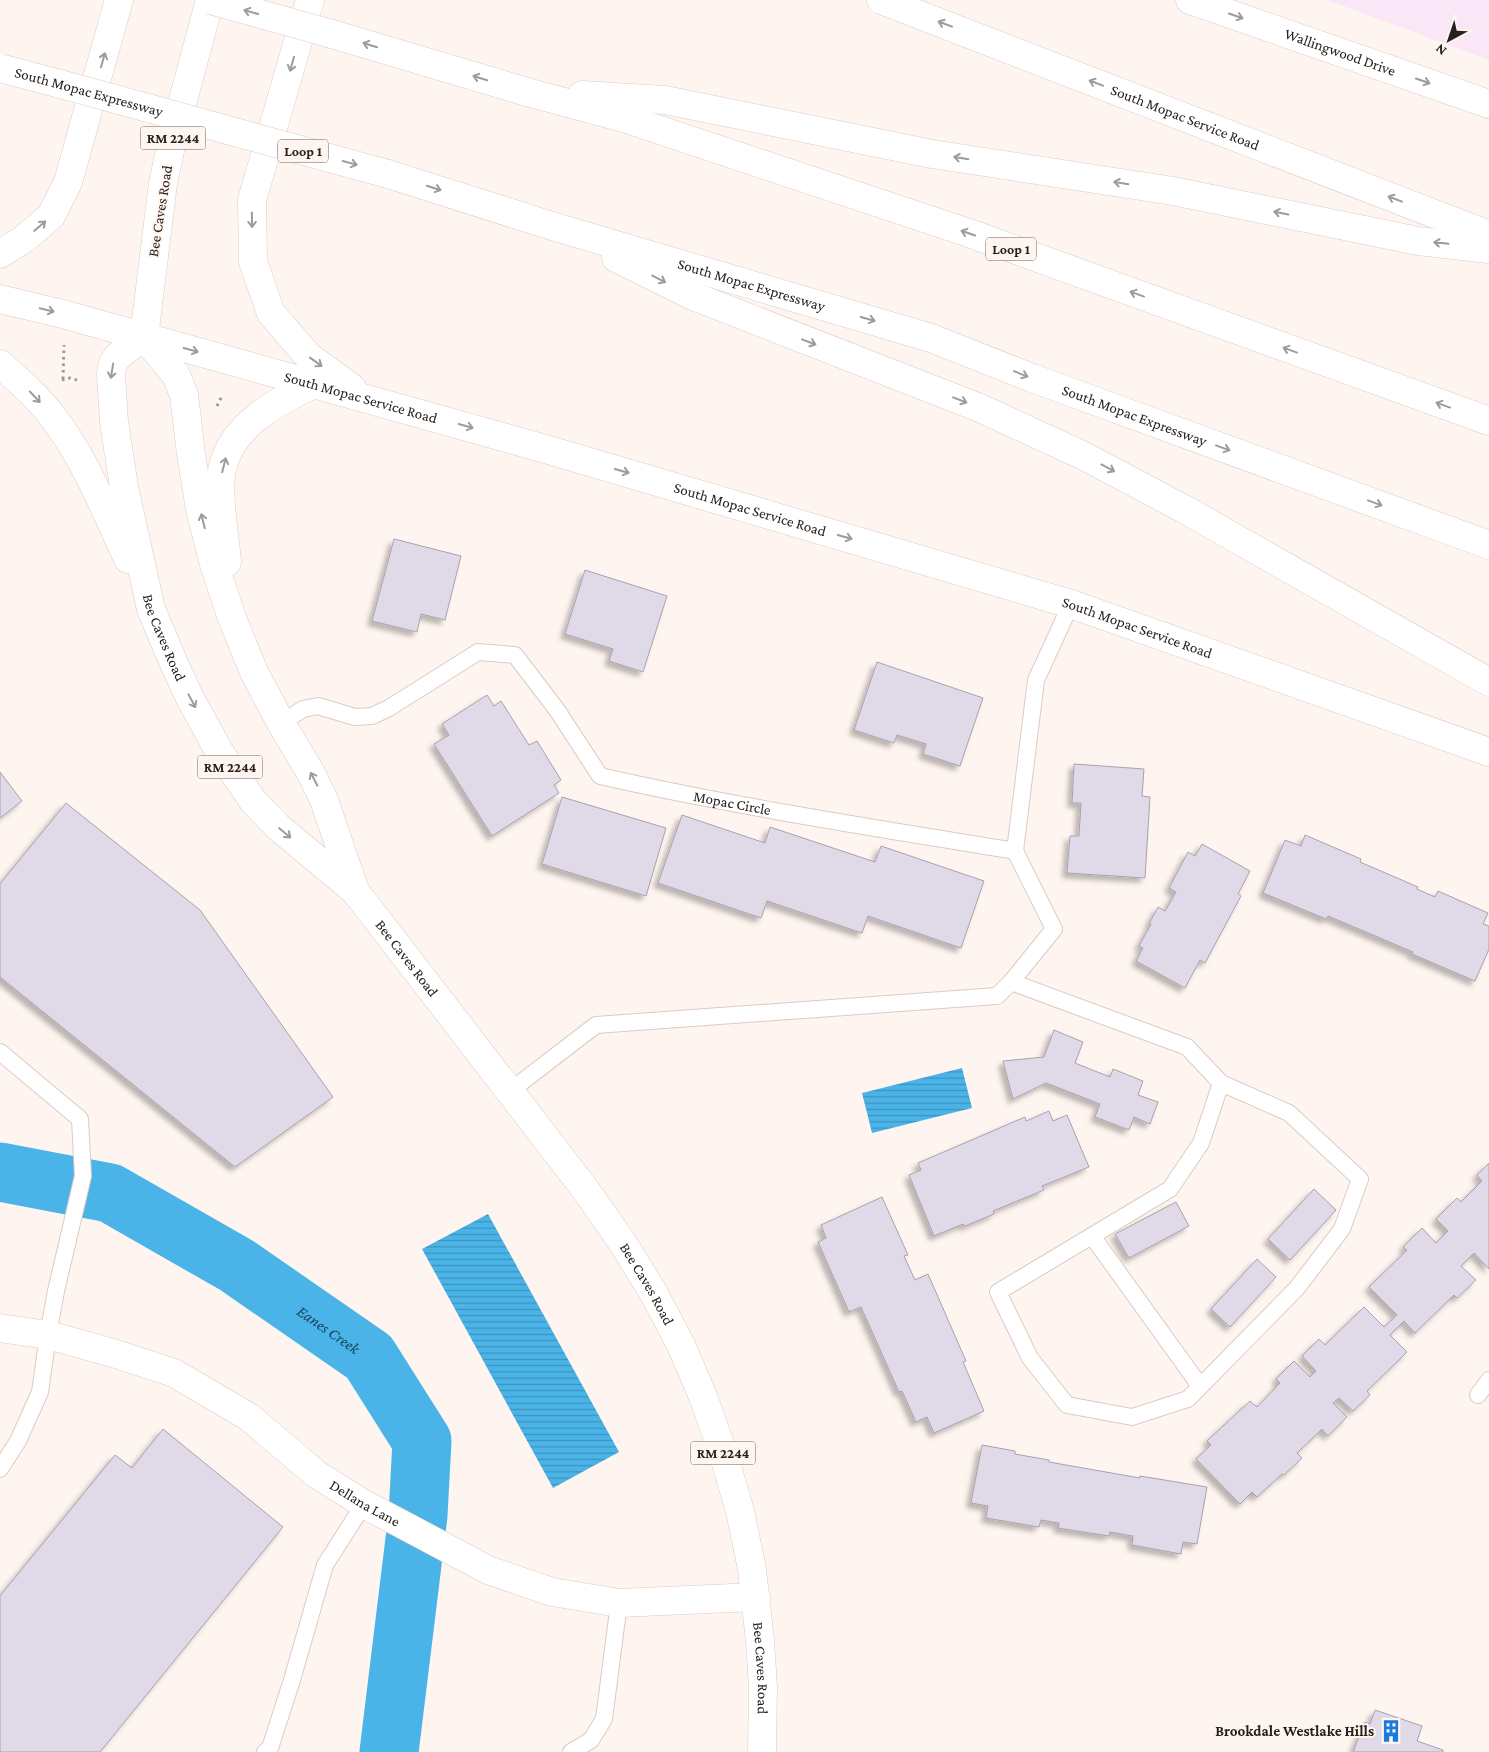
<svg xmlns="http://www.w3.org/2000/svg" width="1489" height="1752" font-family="'Crimson Pro',serif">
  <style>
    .commercial { fill: #f9e6f6 }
    .water { fill: url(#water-rules) }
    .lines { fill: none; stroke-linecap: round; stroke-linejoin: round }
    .river { stroke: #4ab4e9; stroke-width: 59 }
    .building { fill: #e0d9e7; stroke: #a8a1ae; filter: url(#shadow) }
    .service-casing { stroke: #dbcbc3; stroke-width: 18 }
    .minor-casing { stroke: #dbcbc3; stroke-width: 29 }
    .tertiary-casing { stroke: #dbcbc3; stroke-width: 29 }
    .secondary-casing { stroke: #dbcbc3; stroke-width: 29 }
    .primary-casing { stroke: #dbcbc3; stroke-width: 29 }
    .motorway-casing { stroke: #dbcbc3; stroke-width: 29 }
    .path { stroke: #9f9793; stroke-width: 3; stroke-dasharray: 2.5 4; stroke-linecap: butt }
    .service { stroke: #fff; stroke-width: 16 }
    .minor { stroke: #fff; stroke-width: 28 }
    .tertiary { stroke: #fff; stroke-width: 28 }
    .secondary { stroke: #fff; stroke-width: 28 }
    .primary { stroke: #fff; stroke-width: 28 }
    .motorway { stroke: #fff; stroke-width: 28 }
    .motorway-bridge-casing { stroke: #dbcbc3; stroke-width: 29; stroke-linecap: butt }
    .motorway-bridge { stroke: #fff; stroke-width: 28 }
    .oneway { stroke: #9e9b9a }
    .labels { text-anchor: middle; stroke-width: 4; stroke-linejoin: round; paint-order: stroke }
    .shield { fill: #fff5f0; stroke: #68615d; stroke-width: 1 }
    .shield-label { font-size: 14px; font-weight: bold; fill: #27211e }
    .street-label { font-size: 15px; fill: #27211e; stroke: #fff5f0 }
    .poi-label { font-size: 15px; font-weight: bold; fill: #27211e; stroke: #fff5f0; text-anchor: end }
    .water-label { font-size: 16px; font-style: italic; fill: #18455b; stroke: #fff5f0 }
  </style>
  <defs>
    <pattern id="water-rules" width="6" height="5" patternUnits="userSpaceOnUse" patternTransform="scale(1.25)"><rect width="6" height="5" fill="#4ab4e9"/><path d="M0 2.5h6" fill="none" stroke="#3e92bc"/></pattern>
    <filter id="shadow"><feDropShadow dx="-4.5" dy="4.5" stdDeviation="2.5" flood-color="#0004"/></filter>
  </defs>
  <rect width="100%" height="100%" fill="#fff5f0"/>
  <path class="commercial" d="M1327,0H1489V60Z"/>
  <path class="water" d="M962,1068L972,1108L872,1133L862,1093Z
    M488,1214L619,1452L553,1488L422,1249Z"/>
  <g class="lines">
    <path class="river" id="s1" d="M0,1172L110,1193L236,1265L369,1357L422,1441L418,1515L389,1752"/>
  </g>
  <path class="building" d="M394,539L461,556L445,620L421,614L417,632L372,621Z
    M585,570L667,596L643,672L609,661L613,649L565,634Z
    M877,662L983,698L960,766L923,754L926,744L897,735L894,743L854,730Z
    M487,695L494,706L501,701L529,745L537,741L561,780L554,785L559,793L492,836L434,744L449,735L442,724Z
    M1074,764L1144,769L1142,796L1150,797L1145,878L1067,873L1070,836H1079L1081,803H1072Z
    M0,772L22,801L0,818Z
    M562,797L666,828L646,896L542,864Z
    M66,803L200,910L333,1097L235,1167L0,977V884Z
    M682,815L765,843L770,827L875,862L881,846L984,881L961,948L868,916L862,933L767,901L761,918L658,883Z
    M1305,835L1361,859L1360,862L1418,887L1417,889L1435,897L1438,891L1488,913L1483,924L1489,926V949L1475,981L1412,954L1413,952L1328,916L1326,919L1263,893L1285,840L1301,846Z
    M1202,844L1250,871L1238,894L1241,896L1205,963L1200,960L1185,988L1136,961L1143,948L1139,946L1151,924H1149L1158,907L1165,911L1176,892L1169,888L1188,852L1195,856Z
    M1054,1030L1083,1042L1075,1063L1110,1077L1113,1069L1143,1081L1138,1095L1158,1102L1150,1124L1134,1117L1129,1130L1095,1117L1100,1104L1046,1083L1013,1099L1003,1061L1044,1057Z
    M1049,1111L1053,1121L1067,1115L1089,1167L1042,1186L1044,1190L993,1211L994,1214L965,1226L963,1224L934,1236L909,1175L921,1170L918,1163L1025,1117L1026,1121Z
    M1489,1163V1269L1474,1253L1461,1266L1476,1280L1457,1298L1454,1295L1415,1333L1404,1321L1390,1335L1407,1352L1367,1391L1370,1395L1353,1411L1339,1398L1333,1403L1347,1417L1328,1436L1322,1429L1297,1453L1302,1458L1284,1475L1282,1474L1257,1497L1252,1492L1240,1504L1196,1459L1211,1445L1207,1441L1250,1401L1257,1407L1280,1383L1276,1379L1294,1361L1310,1377L1316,1371L1302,1356L1319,1339L1325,1345L1364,1307L1384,1327L1397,1315L1369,1287L1407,1250L1403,1247L1422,1228L1436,1243L1448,1231L1436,1219L1457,1198L1461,1202L1482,1181L1477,1175Z
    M1314,1189L1336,1210L1290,1260L1268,1239Z
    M882,1197L908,1255L904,1256L915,1280L928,1274L966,1361L963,1362L984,1411L934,1433L927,1417L916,1422L902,1391L899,1392L861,1307L849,1312L818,1242L826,1238L821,1225Z
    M1176,1202L1189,1226L1129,1258L1115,1234Z
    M1257,1259L1276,1277L1230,1327L1211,1309Z
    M163,1429L283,1527L100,1752H0V1596L115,1455L132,1468Z
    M982,1445L1015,1451V1454L1049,1460V1462L1140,1478V1476L1207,1487L1197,1544L1183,1542L1181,1554L1132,1545L1133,1536L1110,1532L1109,1536L1058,1528L1059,1523L1041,1520L1039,1527L986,1518L988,1506L971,1503Z
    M1375,1710L1422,1726L1417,1741L1443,1750V1752H1353L1365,1722L1370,1724Z"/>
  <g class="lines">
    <defs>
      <g id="service">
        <path id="s2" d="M281,723L303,709L318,706L355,717L372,716L389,708L478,652L515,655L557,710L600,776C737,807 876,828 1015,851L1036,680L1071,604"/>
        <path d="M1011,982L1187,1047L1221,1083L1201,1143L1170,1189L998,1292L1030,1358L1067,1405L1132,1417L1188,1399L1297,1288L1342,1229L1360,1179L1289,1113L1221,1083"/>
        <path d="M0,1052L80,1119L83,1176L56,1291L48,1335L40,1392L18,1441L0,1469"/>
        <path d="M510,1091L596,1025L997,996L1011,982L1054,929L1015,851"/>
        <path d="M1092,1236L1200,1386"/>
        <path d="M1478,1395L1489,1380"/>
        <path d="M265,1752L270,1748L292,1680L325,1565L364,1504"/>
        <path d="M571,1752L591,1740L604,1719L619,1603"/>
      </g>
      <g id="minor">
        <path id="s3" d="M0,1328L48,1335L113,1353L174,1373L249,1417L316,1474L364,1504L488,1570L552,1592L619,1603L756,1597"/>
      </g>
      <g id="tertiary">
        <path id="s4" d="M1190,0L1489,104"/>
      </g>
      <g id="secondary">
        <path d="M310,0L252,200L253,262L271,313L308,356L352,388"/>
        <path id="s5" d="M881,0L1489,235"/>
        <path d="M0,254L24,239L51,216L68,182L119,0"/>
        <path id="s6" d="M0,299L59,313L542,448L1071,604L1489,752"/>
      </g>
      <g id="primary">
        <path d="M210,0L173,137L163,183L144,337L176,375L184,395L191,454L200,509L214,564L232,618L254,672L281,723L312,775L324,800L355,891"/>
        <path id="s7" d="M144,337L118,356L113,363L111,373L114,422L124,487L151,609L175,666L190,698L219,751L253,801L278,827L355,891L585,1189L622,1242L653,1292L681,1345L704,1399L723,1453L740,1511L752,1569L760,1641L763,1687L762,1752"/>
        <path d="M0,364C18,380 37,396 52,416C85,458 105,510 128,559"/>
        <path d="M227,562C225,535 217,496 222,470C231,425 276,402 314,384"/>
      </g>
      <g id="motorway">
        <path d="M332,34L527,92L627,119L969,233L1489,421"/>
        <path d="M582,95L665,100L932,154L1173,191L1418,241L1489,249"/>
        <path id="s8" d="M388,174L552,226L931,338L1032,378L1489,545"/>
        <path d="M616,258L693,296L980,408L1084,456L1184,509L1489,682"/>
      </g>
    </defs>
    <use href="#service" class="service-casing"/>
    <use href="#minor" class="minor-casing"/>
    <use href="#tertiary" class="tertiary-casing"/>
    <use href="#secondary" class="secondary-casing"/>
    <use href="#primary" class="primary-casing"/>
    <use href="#motorway" class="motorway-casing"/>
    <path class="path" d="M63,379L64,345
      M62,380L70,378L80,381
      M217,406L222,396"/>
    <use href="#service" class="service"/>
    <use href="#minor" class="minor"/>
    <use href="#tertiary" class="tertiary"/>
    <use href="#secondary" class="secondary"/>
    <use href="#primary" class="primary"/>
    <use href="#motorway" class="motorway"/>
    <defs>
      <g id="motorway-bridge">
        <path d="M210,0L332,34"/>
        <path id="s9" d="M0,68C130,102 258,139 388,174"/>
      </g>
    </defs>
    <use href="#motorway-bridge" class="motorway-bridge-casing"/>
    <use href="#motorway-bridge" class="motorway-bridge"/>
  </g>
  <defs><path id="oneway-shaft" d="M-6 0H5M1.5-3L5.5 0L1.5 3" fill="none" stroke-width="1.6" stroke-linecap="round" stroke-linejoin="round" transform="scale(1.25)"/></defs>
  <g class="oneway">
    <use href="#oneway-shaft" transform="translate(251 12) rotate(-164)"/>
    <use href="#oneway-shaft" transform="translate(1236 16) rotate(19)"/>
    <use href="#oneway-shaft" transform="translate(945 24) rotate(-159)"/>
    <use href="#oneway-shaft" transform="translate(370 45) rotate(-163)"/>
    <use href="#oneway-shaft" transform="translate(103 60) rotate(-74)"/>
    <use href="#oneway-shaft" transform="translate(292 64) rotate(106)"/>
    <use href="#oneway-shaft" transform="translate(480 78) rotate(-163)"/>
    <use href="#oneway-shaft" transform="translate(1423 81) rotate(19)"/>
    <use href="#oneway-shaft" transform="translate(1096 83) rotate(-159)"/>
    <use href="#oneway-shaft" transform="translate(961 158) rotate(-171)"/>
    <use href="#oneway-shaft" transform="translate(350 163) rotate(15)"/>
    <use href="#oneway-shaft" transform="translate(1121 183) rotate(-171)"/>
    <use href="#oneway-shaft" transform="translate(434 188) rotate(18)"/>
    <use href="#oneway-shaft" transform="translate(1395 199) rotate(-159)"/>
    <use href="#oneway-shaft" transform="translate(1281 213) rotate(-168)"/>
    <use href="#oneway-shaft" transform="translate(252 220) rotate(89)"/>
    <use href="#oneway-shaft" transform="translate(40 226) rotate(-40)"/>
    <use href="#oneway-shaft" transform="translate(968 233) rotate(-161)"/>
    <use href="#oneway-shaft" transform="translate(1441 243) rotate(-174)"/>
    <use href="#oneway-shaft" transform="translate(659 279) rotate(27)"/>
    <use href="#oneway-shaft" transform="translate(1137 294) rotate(-160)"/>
    <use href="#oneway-shaft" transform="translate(47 310) rotate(14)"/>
    <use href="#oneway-shaft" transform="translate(868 319) rotate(16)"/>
    <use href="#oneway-shaft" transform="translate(809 342) rotate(21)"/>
    <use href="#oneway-shaft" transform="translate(191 350) rotate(15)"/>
    <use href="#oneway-shaft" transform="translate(1290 350) rotate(-160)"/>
    <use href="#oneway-shaft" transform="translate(316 362) rotate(36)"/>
    <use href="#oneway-shaft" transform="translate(112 371) rotate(99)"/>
    <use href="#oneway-shaft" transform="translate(1021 374) rotate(22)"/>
    <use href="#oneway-shaft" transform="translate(35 397) rotate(47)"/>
    <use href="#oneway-shaft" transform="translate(960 400) rotate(21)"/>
    <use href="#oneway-shaft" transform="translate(1443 405) rotate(-160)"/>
    <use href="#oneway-shaft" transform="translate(466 426) rotate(16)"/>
    <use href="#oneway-shaft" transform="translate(1223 448) rotate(20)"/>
    <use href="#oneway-shaft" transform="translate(224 465) rotate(-76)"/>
    <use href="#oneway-shaft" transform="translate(1108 468) rotate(28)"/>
    <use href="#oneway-shaft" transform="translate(622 471) rotate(16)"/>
    <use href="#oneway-shaft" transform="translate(1375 503) rotate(20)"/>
    <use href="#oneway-shaft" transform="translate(203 521) rotate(-104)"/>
    <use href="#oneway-shaft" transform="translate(845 537) rotate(16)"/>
    <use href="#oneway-shaft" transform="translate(192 701) rotate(62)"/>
    <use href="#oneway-shaft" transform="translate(314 779) rotate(-117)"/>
    <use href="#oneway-shaft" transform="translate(285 833) rotate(40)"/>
  </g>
  <defs>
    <symbol id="building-bare" viewBox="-9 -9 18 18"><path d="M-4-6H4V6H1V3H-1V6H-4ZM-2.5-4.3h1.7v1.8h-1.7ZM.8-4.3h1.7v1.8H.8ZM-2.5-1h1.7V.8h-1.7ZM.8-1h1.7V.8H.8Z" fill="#1779e1" stroke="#fff5f0" stroke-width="2.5" paint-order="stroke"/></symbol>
  </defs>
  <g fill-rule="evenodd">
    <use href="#building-bare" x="1375" y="1715" width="32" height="32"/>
  </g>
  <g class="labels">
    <g class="shield">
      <rect x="140.5" y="126.5" width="65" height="23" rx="4"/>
      <rect x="278" y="139.5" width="50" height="23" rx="4"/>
      <rect x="986" y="237.5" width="50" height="23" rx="4"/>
      <rect x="197.5" y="755.5" width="65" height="23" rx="4"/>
      <rect x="690.5" y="1441.5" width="65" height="23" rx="4"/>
    </g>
    <g class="shield-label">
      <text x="173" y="143">RM 2244</text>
      <text x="303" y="156">Loop 1</text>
      <text x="1011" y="254">Loop 1</text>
      <text x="230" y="772">RM 2244</text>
      <text x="723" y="1458">RM 2244</text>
    </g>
    <g class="street-label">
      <text dy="5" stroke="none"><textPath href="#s4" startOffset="159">Wallingwood Drive</textPath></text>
      <text dy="5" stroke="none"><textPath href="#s9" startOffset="92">South Mopac Expressway</textPath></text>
      <text dy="5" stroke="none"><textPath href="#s5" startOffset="326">South Mopac Service Road</textPath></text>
      <text transform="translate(160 211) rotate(-81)" y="5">Bee Caves Road</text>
      <text dy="5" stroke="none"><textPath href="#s8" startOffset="380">South Mopac Expressway</textPath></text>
      <text dy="5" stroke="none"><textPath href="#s6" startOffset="374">South Mopac Service Road</textPath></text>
      <text dy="5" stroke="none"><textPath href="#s8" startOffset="785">South Mopac Expressway</textPath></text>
      <text dy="5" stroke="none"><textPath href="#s6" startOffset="779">South Mopac Service Road</textPath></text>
      <text dy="5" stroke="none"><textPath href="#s6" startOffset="1184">South Mopac Service Road</textPath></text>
      <text dy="5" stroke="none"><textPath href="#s7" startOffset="322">Bee Caves Road</textPath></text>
      <text dy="5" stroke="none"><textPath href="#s2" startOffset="541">Mopac Circle</textPath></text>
      <text dy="5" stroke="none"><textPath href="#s7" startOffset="730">Bee Caves Road</textPath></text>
      <text dy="5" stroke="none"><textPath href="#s7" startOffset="1135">Bee Caves Road</textPath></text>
      <text dy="5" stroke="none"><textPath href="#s3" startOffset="412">Dellana Lane</textPath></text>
      <text dy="5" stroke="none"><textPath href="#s7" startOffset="1540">Bee Caves Road</textPath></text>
    </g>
    <g class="poi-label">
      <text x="1374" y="1736">Brookdale Westlake Hills</text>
    </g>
    <g class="water-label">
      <text dy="6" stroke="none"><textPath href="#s1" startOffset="370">Eanes Creek</textPath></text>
    </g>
  </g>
  <g transform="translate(1449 40) rotate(220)" stroke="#fff5f0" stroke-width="4" paint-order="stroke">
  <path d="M0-4L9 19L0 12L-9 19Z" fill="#27211e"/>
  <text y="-8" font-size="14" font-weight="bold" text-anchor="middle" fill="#27211e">N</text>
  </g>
</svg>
